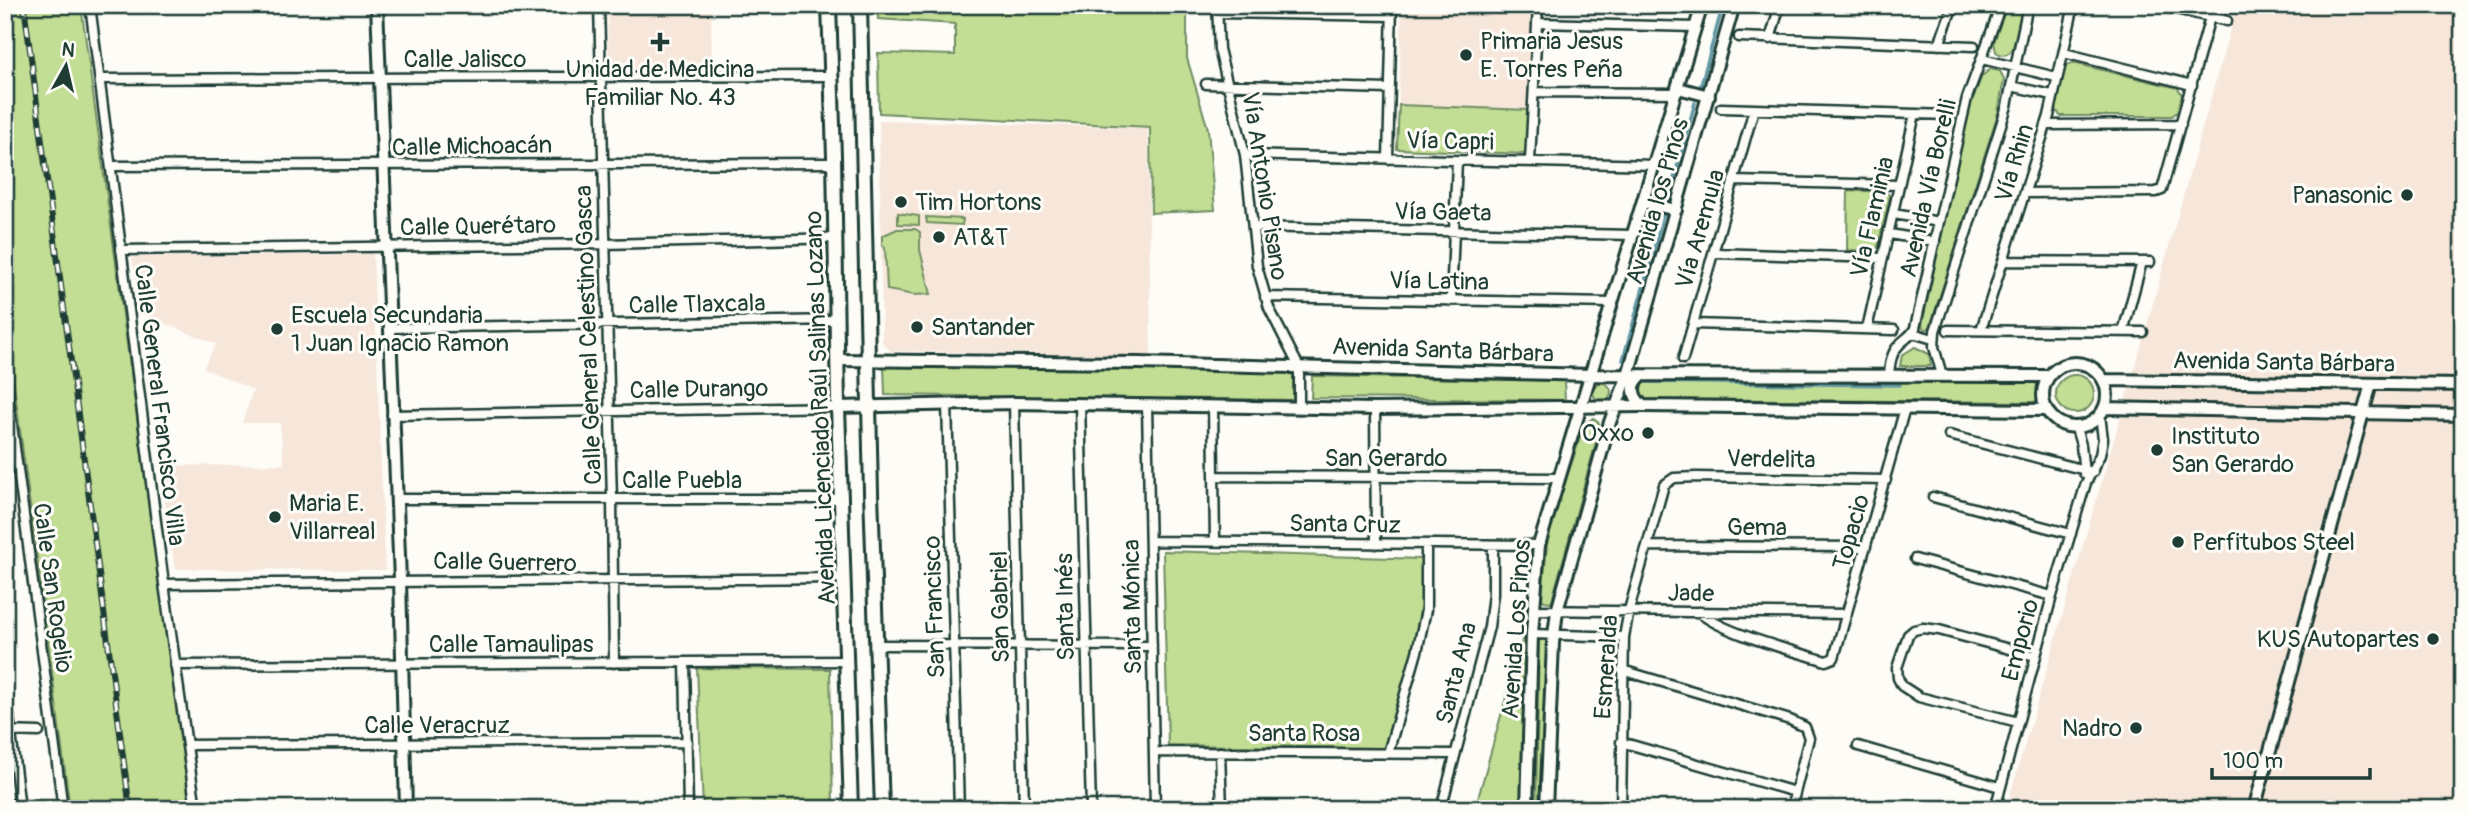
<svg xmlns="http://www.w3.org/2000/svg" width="2468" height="814" font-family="Pangolin,sans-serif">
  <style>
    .built { fill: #f7e7db }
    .green { fill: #c2dd94; stroke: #708d64; stroke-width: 2 }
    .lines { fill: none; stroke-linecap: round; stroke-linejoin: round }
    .stream { stroke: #6298a5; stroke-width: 3.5 }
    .minor-casing { stroke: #1f3d34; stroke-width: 13 }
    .tertiary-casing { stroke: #1f3d34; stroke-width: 16 }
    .secondary-casing { stroke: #1f3d34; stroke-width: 18 }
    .minor { stroke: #fdfcf7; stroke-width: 8 }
    .tertiary { stroke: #fdfcf7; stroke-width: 10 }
    .secondary { stroke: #fdfcf7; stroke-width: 12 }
    .rail-casing { stroke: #1f3d34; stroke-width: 6 }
    .rail { stroke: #fdfcf7; stroke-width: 3.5; stroke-dasharray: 10; stroke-linecap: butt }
    .poi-dot { fill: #1f3d34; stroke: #fdfcf7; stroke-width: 2.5 }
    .labels { text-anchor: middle; stroke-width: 6; stroke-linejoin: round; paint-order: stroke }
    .poi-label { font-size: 24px; fill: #1f3d34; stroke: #fdfcf7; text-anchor: start }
    .street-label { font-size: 24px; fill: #1f3d34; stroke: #fdfcf7 }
  </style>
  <rect width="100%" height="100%" fill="#fdfcf7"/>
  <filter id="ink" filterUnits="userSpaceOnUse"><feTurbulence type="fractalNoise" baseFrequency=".0143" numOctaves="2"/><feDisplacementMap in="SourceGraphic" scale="14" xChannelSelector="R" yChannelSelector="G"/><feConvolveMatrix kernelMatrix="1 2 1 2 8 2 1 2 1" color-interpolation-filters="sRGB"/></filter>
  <g filter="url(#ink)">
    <path class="built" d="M607,5H711L712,69H609Z
      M1402,5H1534L1526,154L1397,149Z
      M2237,5H2463V809H2006L2135,367Z
      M879,120L1148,128L1151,356L891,351L882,342Z
      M373,254L385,570L175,569L160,466L284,464L280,423H242L253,390L203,368L216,344L142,314L132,257Z"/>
    <path class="green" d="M5,5H81L190,809H70L5,316Z
      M746,5H793V13H746Z
      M877,5H1187V58L1208,129L1215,210L1151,213L1150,127L879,113L878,53L955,55V24L878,19Z
      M2007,5H2023L2013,48C2009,55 2003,57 1996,52L1994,42Z
      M2073,63L2178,88L2182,95L2178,111L2172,116H2060L2056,109L2064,69L2067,65Z
      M1990,69L2000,71L2004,79L1998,113L1930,327L1925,330L1922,325L1970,106L1982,76Z
      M1399,105L1528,110L1526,154L1397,149Z
      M1848,191H1885L1890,196L1878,247L1872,251L1847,250Z
      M898,213L919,216V225L898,224Z
      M926,217L963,219L962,225L927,223Z
      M897,229H915L920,232V250L931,294L914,295L887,290L885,247L882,245V236Z
      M1915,347L1929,354L1931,366H1900L1902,355Z
      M884,365L1293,372V400L885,395Z
      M2056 394a19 19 0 1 1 38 0a19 19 0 1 1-38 0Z
      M1312,376L1564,381L1565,400L1311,398Z
      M1645,379L2035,383L2038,385L2037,400L2034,402L1644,399L1641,398L1638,384Z
      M1593 392a9 9 0 1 1 18 0a9 9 0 1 1-18 0Z
      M1594,418L1599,423L1600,428L1552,600L1550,602L1544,601L1542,598L1548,534L1585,423Z
      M1163,551L1422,559L1421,621L1384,748L1168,745Z
      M1524,633L1522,809H1475Z
      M1539,639L1547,640L1545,788L1543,809H1536Z
      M697,668L830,669L833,806L703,809Z"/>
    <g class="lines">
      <path class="stream" d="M1701,85L1723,5
        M1668,200L1695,103
        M1623,360L1663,216
        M1642,382L1900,385"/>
      <defs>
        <path id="minor" d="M90,5L164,584L196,809
          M599,5L612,500L614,663
          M1217,5L1219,49L1245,155L1257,266L1269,308L1299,367V407
          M2158,5L2227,21
          M1217,13L1392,16
          M1538,23L1695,27
          M1739,37L1974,46
          M1770,39L1780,5
          M1939,45L1953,5
          M2064,53L2192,85
          M1982,59L2056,77
          M100,79L831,76
          M1206,84L1389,89
          M2011,86L2052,95
          M1534,92L1677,93
          M1721,108L1949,115
          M2046,125L2181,124
          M1245,155L1655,165
          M1388,159L1392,5
          M1530,161L1538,5
          M111,166L834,163
          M1733,181L1899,185
          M2025,193L2156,192L2162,190L2210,17
          M1894,214L1939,222
          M1253,227L1633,235
          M1890,234L1935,242
          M121,250L605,244L836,238
          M1713,253L1882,258
          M2003,261L2150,262
          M1265,297L1613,303
          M1451,301L1457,161
          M1693,324L1894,330
          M390,328L837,320
          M1867,329L1915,114
          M1948,330L2143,332
          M1981,330L2049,116L2074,5
          M2123,332L2142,262
          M1913,333L1933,339
          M1683,359L1754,109
          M5,372L63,809
          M1889,374C1890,364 1891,353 1899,345C1905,338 1911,337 1915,328L1967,98L2001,5
          M1942,375L1934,347L1935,331L2007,106L2028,5
          M1014,403L1024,809
          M947,404L959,809
          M1080,404L1091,809
          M1147,405L1155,809
          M1213,406L1215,541
          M1375,409L1376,544
          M392,415L838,407
          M2076,428L2081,445L2084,473
          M1949,435L2093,472
          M1215,476L1558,478
          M1933,497L2071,534
          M397,499H843
          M1150,541L1539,545
          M1647,546L1866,547
          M1915,559L2052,596
          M164,584C391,580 618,582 845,578
          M1533,610L1847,614
          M1699,612C1722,633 1794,651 1826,661L1834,658L1905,408
          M1532,634L1624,637
          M876,645L1152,646
          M685,662L688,809
          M175,665L848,661
          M1622,670L1790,720L1805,727L1809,738L1791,809
          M5,682L20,809
          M2018,722L1919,697L1902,686L1898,678L1897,668L1908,635L1914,630L1923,628L1939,630L2035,656
          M5,731L39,732
          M1621,742L1795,792
          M188,745L687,742
          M1858,746L2000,787
          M1154,752L1455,754
          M1220,752L1222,809
          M1388,753L1417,652L1426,610V545
          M5,804L19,805
          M1441,809L1489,627L1493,594V545
          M1621,809L1624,637L1629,610L1664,485L1674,478L1696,477L1886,480
          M1995,809L2052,596L2086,483L2100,455L2103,439L2100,415"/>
        <path id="tertiary" d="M377,5L400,580L406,809
          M1678,88L1709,96
          M1643,202L1676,210
          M837,360L1139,363L1592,375L2048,376
          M2043 395a32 32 0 1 1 64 0a32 32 0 1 1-64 0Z
          M1642,375C1630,385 1632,396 1643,406
          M2104,380L2463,385
          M838,407L1014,403L1375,409L1643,406L2045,410
          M2104,408L2463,415
          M1527,809L1532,634L1539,545L1702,5
          M1546,809L1553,643L1557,611L1610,422L1628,375L1734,5
          M2254,809L2371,384"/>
        <path id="secondary" d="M829,5L834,156L838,407L851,809
          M860,5L871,493L882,809"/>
      </defs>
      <use href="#minor" class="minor-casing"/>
      <use href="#tertiary" class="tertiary-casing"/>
      <use href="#secondary" class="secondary-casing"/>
      <use href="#minor" class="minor"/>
      <use href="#tertiary" class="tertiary"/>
      <use href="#secondary" class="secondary"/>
      <defs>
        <path id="rail" d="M24,5L130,809"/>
      </defs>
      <use href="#rail" class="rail-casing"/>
      <use href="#rail" class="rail"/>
    </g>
  </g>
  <g class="poi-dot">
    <path d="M656.5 31.5h7v7h7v7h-7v7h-7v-7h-7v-7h7z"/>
    <circle cx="1466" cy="55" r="7"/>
    <circle cx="2407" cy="195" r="7"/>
    <circle cx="901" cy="202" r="7"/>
    <circle cx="939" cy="237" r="7"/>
    <circle cx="917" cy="327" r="7"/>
    <circle cx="277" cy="329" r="7"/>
    <circle cx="1648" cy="433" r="7"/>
    <circle cx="2157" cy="450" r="7"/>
    <circle cx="275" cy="517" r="7"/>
    <circle cx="2178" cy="542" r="7"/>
    <circle cx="2433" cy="639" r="7"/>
    <circle cx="2136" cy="728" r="7"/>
  </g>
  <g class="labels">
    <g class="poi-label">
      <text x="1480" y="49">Primaria Jesus<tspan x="1480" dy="28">E. Torres Peña</tspan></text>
      <text x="660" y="77" text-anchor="middle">Unidad de Medicina<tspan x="660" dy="28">Familiar No. 43</tspan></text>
      <text x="2393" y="203" text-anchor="end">Panasonic</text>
      <text x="915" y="210">Tim Hortons</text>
      <text x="953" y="245">AT&amp;T</text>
      <text x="291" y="323">Escuela Secundaria<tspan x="291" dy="28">1 Juan Ignacio Ramon</tspan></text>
      <text x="931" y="335">Santander</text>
      <text x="1634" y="441" text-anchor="end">Oxxo</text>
      <text x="2171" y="444">Instituto<tspan x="2171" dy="28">San Gerardo</tspan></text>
      <text x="289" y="511">Maria E.<tspan x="289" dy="28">Villarreal</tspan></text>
      <text x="2192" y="550">Perfitubos Steel</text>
      <text x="2419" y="647" text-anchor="end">KUS Autopartes</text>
      <text x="2122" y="736" text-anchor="end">Nadro</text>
    </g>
    <g class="street-label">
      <text x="465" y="67">Calle Jalisco</text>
      <text transform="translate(1450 141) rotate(1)" y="8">Vía Capri</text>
      <text transform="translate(472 146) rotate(-1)" y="8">Calle Michoacán</text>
      <text transform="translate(2014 163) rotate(-73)" y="8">Vía Rhin</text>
      <text transform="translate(1265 186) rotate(81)" y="8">Vía Antonio Pisano</text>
      <text transform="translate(1928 188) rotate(-77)" y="8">Avenida Vía Borelli</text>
      <text transform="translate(1657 201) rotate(-74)" y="8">Avenida los Pinos</text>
      <text transform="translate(1443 212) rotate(1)" y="8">Vía Gaeta</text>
      <text transform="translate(1872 217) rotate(-77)" y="8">Vía Flaminia</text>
      <text transform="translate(478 226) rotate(-1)" y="8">Calle Querétaro</text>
      <text transform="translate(1700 229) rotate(-74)" y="8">Vía Aremula</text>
      <text transform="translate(1439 281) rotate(1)" y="8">Vía Latina</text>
      <text transform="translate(697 304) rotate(-1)" y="8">Calle Tlaxcala</text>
      <text transform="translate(588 335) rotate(-92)" y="8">Calle General Celestino Gasca</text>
      <text transform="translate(1443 350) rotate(2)" y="8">Avenida Santa Bárbara</text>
      <text transform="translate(2284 362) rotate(1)" y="8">Avenida Santa Bárbara</text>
      <text transform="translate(699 389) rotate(-1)" y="8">Calle Durango</text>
      <text transform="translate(160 405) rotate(83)" y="8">Calle General Francisco Villa</text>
      <text transform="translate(820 408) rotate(-92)" y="8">Avenida Licenciado Raúl Salinas Lozano</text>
      <text x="1386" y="466">San Gerardo</text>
      <text transform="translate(1771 459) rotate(1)" y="8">Verdelita</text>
      <text x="682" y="488">Calle Puebla</text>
      <text transform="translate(1345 524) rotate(1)" y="8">Santa Cruz</text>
      <text x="1757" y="535">Gema</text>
      <text transform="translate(1851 532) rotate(-74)" y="8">Topacio</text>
      <text transform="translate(505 562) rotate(1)" y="8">Calle Guerrero</text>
      <text transform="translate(53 588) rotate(82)" y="8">Calle San Rogelio</text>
      <text transform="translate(1691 593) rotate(1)" y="8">Jade</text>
      <text transform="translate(934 607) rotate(-92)" y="8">San Francisco</text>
      <text transform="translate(1000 607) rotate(-91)" y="8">San Gabriel</text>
      <text transform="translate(1065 607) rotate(-91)" y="8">Santa Inés</text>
      <text transform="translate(1132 607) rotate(-91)" y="8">Santa Mónica</text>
      <text transform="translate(1516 629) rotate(-86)" y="8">Avenida Los Pinos</text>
      <text transform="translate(2020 640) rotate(-75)" y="8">Emporio</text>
      <text x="511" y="652">Calle Tamaulipas</text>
      <text transform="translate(1606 667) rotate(-86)" y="8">Esmeralda</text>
      <text transform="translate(1456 673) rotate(-76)" y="8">Santa Ana</text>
      <text x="437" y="733">Calle Veracruz</text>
      <text x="1304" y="741">Santa Rosa</text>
    </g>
  </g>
  <rect width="2468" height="814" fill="none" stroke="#fdfcf7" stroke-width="28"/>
  <rect x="14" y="14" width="2440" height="786" fill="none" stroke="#1f3d34" stroke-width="2.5" filter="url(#ink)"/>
  <g transform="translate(66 66) rotate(8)" stroke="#fdfcf7" stroke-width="5" paint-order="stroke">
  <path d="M0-5L12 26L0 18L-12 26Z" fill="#1f3d34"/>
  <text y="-10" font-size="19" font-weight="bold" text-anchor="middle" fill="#1f3d34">N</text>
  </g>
  <path d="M2212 768v10h158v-10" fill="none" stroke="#1f3d34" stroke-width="3.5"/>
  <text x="2223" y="768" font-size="21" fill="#1f3d34" stroke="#fdfcf7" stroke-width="5" paint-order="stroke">100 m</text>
</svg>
